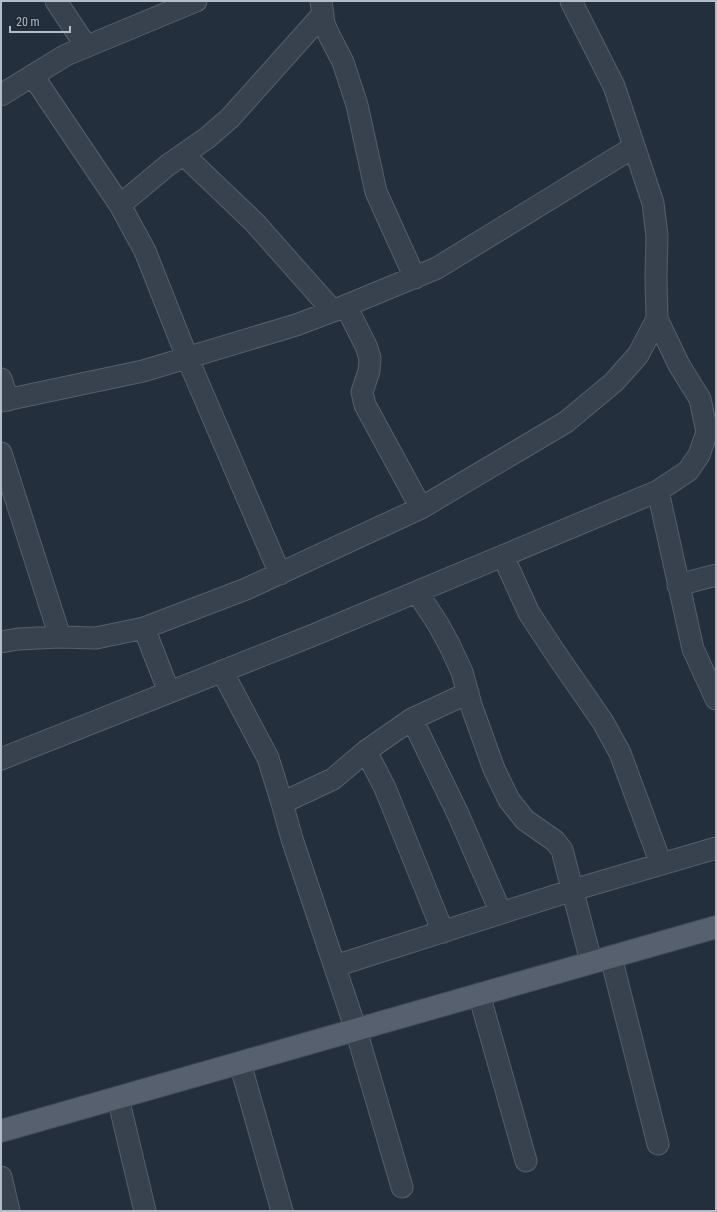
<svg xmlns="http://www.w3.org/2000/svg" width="717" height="1212" font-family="'Roboto Condensed',sans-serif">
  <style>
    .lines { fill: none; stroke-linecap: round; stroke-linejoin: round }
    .minor-casing { stroke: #565f6c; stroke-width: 23 }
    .major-casing { stroke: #414a57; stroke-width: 24 }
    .minor { stroke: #38414e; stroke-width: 21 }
    .major { stroke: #56606e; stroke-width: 22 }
  </style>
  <rect width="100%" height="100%" fill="#242f3e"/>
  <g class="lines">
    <defs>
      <path id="minor" d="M56,1L86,46
        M321,1L324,24L330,37L343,62L357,105L376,192L415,278
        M33,76L120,205L145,251L187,357L280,574
        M1,95L66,55L196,1
        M184,155L255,223L333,311
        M120,205L168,165L207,138L230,118L323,14
        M346,306L366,346L370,358L369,371L362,392L365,405L421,508
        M1,379L8,400
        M1,401L143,371L296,325L333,311L437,268L634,147
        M1,453L60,637
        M658,491L693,649L716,699
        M503,556L529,613L556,654L603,722L620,753L661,864
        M678,585L716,575
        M417,592L438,624L449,644L462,672L471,705L494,769L509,800L525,820L555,841L562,850L591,961
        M144,628L169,692
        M1,642L18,639L60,637L96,638L144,628L246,589L421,508L566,422L614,382L638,355L657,319
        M222,671L268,758L282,803L292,839L356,1030L402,1187
        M412,719L458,814L501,913
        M366,751L385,788L443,932
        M1,759L311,636L658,491L688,471L699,455L707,432L700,399L679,365L657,319L656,277L657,236L653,203L614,86L571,1
        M282,803L333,779L366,751L412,719L468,693
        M611,957L658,1144
        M335,966L573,890L716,848
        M479,994L526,1161
        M240,1063L282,1211
        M118,1098L145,1211
        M1,1177L9,1211"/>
      <path id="major" d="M1,1131L716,927"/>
    </defs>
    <use href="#minor" class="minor-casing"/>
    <use href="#major" class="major-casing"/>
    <use href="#minor" class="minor"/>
    <use href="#major" class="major"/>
  </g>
  <rect width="717" height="1212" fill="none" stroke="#b4bcc9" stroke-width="4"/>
  <path d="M10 26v6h60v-6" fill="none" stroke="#b4bcc9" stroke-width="2"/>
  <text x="16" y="26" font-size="12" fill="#b4bcc9" stroke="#1d2633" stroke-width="3" paint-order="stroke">20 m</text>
</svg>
